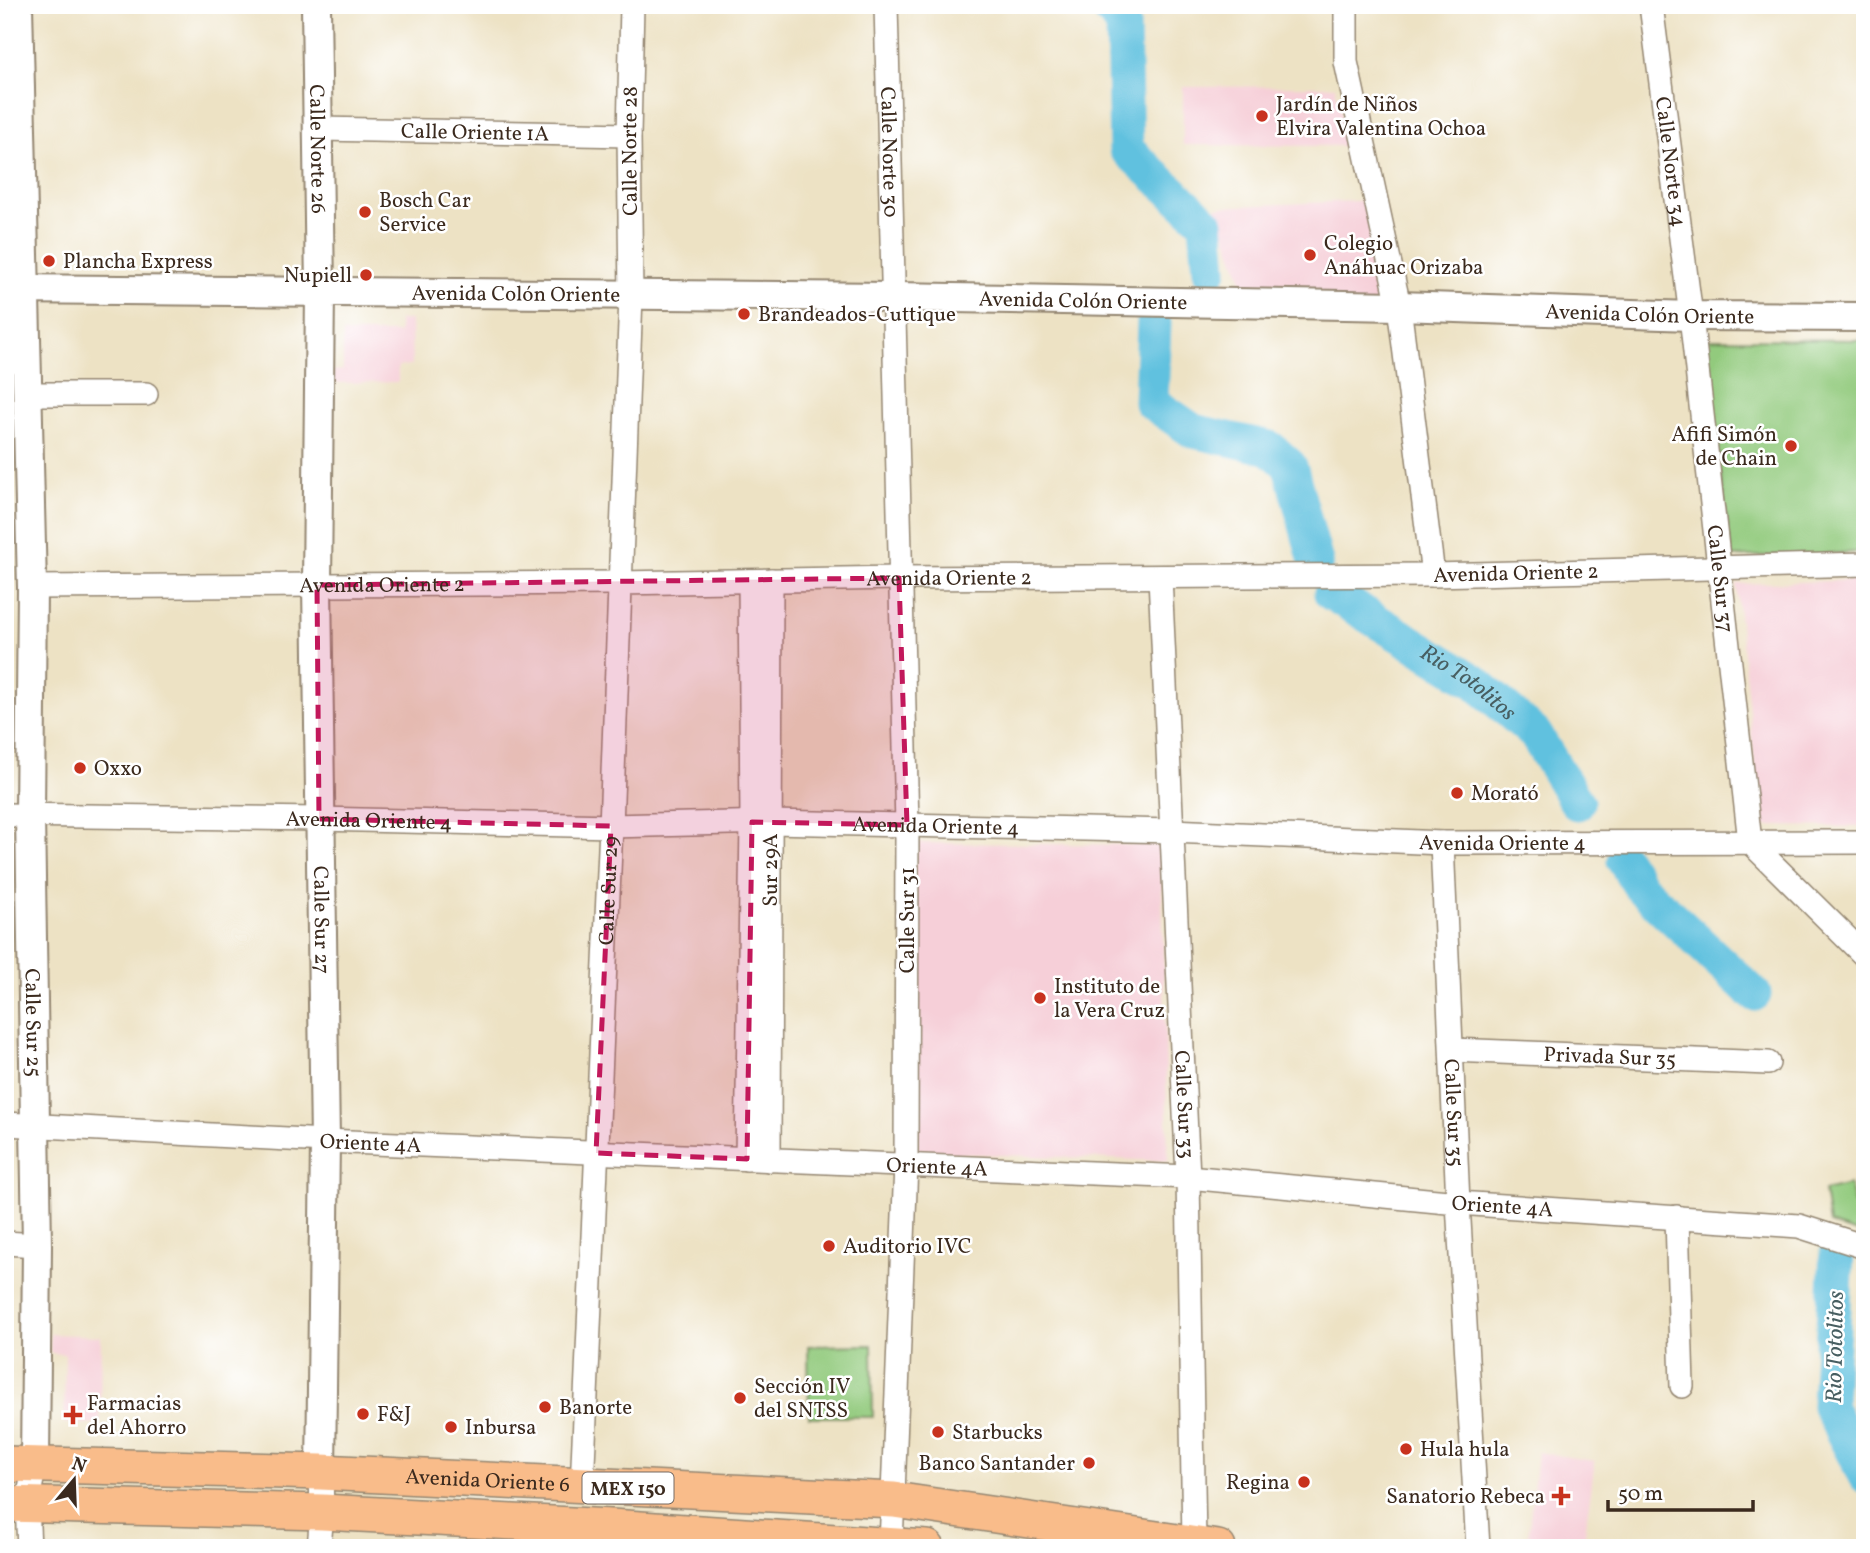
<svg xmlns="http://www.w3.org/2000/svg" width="1870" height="1553" font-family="Vollkorn,serif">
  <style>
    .built { fill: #f6cfd8 }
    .green { fill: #92ca7d; stroke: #667a4e; stroke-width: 2 }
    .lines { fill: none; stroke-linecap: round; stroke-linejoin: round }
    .river { stroke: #61c1df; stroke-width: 35 }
    .minor-casing { stroke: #948671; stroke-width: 26 }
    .tertiary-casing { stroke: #948671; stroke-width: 32 }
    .primary-casing { stroke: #948671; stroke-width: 38 }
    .minor { stroke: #fff; stroke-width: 23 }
    .tertiary { stroke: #fff; stroke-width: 28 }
    .primary { stroke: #f9bc8a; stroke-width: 35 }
    .marked { fill: #c2185b; fill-opacity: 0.2; stroke: #c2185b; stroke-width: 5; stroke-dasharray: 14 9; stroke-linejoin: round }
    .poi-dot { fill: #c8321e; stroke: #fff; stroke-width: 2.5 }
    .labels { text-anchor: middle; stroke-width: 5; stroke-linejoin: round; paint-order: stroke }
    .shield { fill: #fff; stroke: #766a62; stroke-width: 2 }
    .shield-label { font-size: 19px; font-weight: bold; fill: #3b2a1e }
    .poi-label { font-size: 21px; fill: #3b2a1e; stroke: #fff; text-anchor: start }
    .street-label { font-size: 21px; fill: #3b2a1e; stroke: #fff }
    .water-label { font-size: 23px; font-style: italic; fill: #485f62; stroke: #fff }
  </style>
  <rect width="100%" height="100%" fill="#fff"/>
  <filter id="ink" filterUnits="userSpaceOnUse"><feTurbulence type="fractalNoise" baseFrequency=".0143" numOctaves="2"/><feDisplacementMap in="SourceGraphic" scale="14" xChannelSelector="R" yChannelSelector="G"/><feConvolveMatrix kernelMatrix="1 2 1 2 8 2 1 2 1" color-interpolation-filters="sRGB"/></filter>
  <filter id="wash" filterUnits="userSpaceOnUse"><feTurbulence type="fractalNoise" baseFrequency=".00686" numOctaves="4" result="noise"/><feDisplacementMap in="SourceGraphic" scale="28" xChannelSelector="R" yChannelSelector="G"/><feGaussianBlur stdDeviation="1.57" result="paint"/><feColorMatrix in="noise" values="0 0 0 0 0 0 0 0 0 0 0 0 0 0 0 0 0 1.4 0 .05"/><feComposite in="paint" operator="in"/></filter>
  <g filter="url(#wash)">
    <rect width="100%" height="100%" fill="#ede2c4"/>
    <path class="built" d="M1335,86L1348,146L1183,145V87Z
      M1376,200L1399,306L1250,303L1216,207Z
      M399,320H411L412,366H398V382L333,383V371L343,370V333H399Z
      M5,445H10L11,670H5Z
      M1865,580V827L1761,826L1736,584Z
      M914,843L1161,845L1168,1161L917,1152Z
      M50,1334L101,1336L100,1425L64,1423L65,1354L50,1353Z
      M1537,1452L1595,1461L1583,1548H1527Z"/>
    <path class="green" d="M1702,339L1865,340V552L1732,557Z
      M5,445H10L12,577H5Z
      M1849,1185L1863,1235L1829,1224L1824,1191Z
      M872,1345L873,1417H809L808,1346Z"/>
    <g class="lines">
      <g class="river">
        <path d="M1106,5L1123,24L1126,149L1206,223L1210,270"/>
        <path d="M1154,323L1151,402L1193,431L1270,448L1290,466L1316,562"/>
        <path id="s1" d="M1331,593L1474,681L1535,734L1577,803"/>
        <path d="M1624,861L1641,888L1754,994"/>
        <path d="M1837,1252L1829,1406L1865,1476"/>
      </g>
    </g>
  </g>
  <g filter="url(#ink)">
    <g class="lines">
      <defs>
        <g id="minor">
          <path id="s2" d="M886,5L907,825L906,1164L891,1545"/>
          <path d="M1346,5V62L1399,306L1433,575"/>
          <path id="s3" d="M1651,5L1691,316L1750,842L1865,956"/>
          <path id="s4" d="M319,129L629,135"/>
          <path d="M26,394H146"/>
          <path id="s5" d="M1160,577L1188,1177L1194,1544"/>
          <path id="s6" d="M32,587L619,583L899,578L1433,575L1865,564"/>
          <path id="s7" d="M5,815L319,819L611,826L771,822L1172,831L1442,843L1865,842"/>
          <path id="s8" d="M1442,843L1458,1203L1478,1548"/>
          <path id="s9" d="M1452,1050L1768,1063"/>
          <path id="s10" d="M5,1124L325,1141L1188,1177L1458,1203L1799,1226L1865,1247"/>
          <path d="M747,1159L752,822L750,581"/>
          <path id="s11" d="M769,1160L771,580"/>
          <path d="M1677,1217L1682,1386"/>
          <path d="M5,1243L37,1245"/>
          <path id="s12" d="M582,1487L611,826L631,296L629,135L632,5"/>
          <path d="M29,1548L27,1504L35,1465"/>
          <path d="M319,1548L322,1512L321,1472"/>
        </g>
        <g id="tertiary">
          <path id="s13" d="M18,5L32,587L30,816L37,1245L35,1465"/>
          <path id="s14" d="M316,5L320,291L317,585L325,1141L321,1472"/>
          <path id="s15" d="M5,289L895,297L1399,306L1691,316L1865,317"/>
        </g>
        <g id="primary">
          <path id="s16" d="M5,1464L321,1472L894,1500L1218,1548"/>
          <path d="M5,1504L322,1512L611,1527L927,1548"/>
        </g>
      </defs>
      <use href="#minor" class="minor-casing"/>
      <use href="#tertiary" class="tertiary-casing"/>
      <use href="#primary" class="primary-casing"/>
      <use href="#minor" class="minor"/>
      <use href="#tertiary" class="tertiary"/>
      <use href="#primary" class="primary"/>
    </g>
  </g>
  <path class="marked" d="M899,578L907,825L752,822L747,1159L596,1153L611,826L319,819L317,585Z"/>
  <g class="poi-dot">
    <circle cx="1262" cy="116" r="7"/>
    <circle cx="365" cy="212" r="7"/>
    <circle cx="1310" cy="255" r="7"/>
    <circle cx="49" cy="261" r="7"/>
    <circle cx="366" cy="275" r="7"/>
    <circle cx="744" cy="314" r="7"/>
    <circle cx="1791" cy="446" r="7"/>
    <circle cx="80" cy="768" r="7"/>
    <circle cx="1457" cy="793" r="7"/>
    <circle cx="1040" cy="998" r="7"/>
    <circle cx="829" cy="1246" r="7"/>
    <circle cx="740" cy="1398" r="7"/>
    <circle cx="545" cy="1407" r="7"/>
    <circle cx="363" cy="1414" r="7"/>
    <path d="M69.5 1404.5h7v7h7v7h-7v7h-7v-7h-7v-7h7z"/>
    <circle cx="451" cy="1427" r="7"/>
    <circle cx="938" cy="1432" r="7"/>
    <circle cx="1406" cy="1449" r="7"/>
    <circle cx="1089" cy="1463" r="7"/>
    <circle cx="1304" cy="1482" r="7"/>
    <path d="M1557.5 1485.5h7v7h7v7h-7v7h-7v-7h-7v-7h7z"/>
  </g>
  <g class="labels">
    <rect class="shield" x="582.5" y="1472.5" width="91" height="31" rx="5"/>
    <g class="shield-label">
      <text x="628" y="1495">MEX 150</text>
    </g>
    <g class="poi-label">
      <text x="1276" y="111">Jardín de Niños<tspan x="1276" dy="24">Elvira Valentina Ochoa</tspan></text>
      <text x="379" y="207">Bosch Car<tspan x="379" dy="24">Service</tspan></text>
      <text x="1324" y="250">Colegio<tspan x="1324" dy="24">Anáhuac Orizaba</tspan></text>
      <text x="63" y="268">Plancha Express</text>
      <text x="352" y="282" text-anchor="end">Nupiell</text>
      <text x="758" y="321">Brandeados-Cuttique</text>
      <text x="1777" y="441" text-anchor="end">Afifi Simón<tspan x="1777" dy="24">de Chain</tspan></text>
      <text x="94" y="775">Oxxo</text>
      <text x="1471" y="800">Morató</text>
      <text x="1054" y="993">Instituto de<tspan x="1054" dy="24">la Vera Cruz</tspan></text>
      <text x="843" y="1253">Auditorio IVC</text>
      <text x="754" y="1393">Sección IV<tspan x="754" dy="24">del SNTSS</tspan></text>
      <text x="87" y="1410">Farmacias<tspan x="87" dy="24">del Ahorro</tspan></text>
      <text x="559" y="1414">Banorte</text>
      <text x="377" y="1421">F&amp;J</text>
      <text x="465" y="1434">Inbursa</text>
      <text x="952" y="1439">Starbucks</text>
      <text x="1420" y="1456">Hula hula</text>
      <text x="1075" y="1470" text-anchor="end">Banco Santander</text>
      <text x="1290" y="1489" text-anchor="end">Regina</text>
      <text x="1545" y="1503" text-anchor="end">Sanatorio Rebeca</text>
    </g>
    <g class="street-label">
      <text dy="7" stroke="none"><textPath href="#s4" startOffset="156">Calle Oriente 1A</textPath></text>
      <text dy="7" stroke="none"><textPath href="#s14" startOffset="144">Calle Norte 26</textPath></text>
      <text dy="7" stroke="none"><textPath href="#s12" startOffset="1337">Calle Norte 28</textPath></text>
      <text dy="7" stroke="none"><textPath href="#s2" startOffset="147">Calle Norte 30</textPath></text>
      <text dy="7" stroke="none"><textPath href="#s3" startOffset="158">Calle Norte 34</textPath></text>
      <text dy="7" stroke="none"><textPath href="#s15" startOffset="511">Avenida Colón Oriente</textPath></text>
      <text dy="7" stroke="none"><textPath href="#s15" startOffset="1078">Avenida Colón Oriente</textPath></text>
      <text dy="7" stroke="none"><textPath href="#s15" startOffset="1645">Avenida Colón Oriente</textPath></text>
      <text dy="7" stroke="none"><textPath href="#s6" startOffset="1484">Avenida Oriente 2</textPath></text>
      <text dy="7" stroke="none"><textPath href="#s6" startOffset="917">Avenida Oriente 2</textPath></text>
      <text dy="7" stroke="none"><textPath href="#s3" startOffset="578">Calle Sur 37</textPath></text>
      <text dy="7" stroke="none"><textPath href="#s6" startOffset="350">Avenida Oriente 2</textPath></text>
      <text dy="7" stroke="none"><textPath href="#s7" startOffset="364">Avenida Oriente 4</textPath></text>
      <text dy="7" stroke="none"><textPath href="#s7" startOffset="931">Avenida Oriente 4</textPath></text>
      <text dy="7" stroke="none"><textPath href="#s7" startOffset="1498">Avenida Oriente 4</textPath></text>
      <text dy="7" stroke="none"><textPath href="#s11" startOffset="290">Sur 29A</textPath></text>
      <text dy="7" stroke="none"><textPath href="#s12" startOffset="597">Calle Sur 29</textPath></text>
      <text dy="7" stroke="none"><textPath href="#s14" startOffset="915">Calle Sur 27</textPath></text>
      <text transform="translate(907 920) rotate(-90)" y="7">Calle Sur 31</text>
      <text dy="7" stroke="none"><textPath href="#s13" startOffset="1018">Calle Sur 25</textPath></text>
      <text dy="7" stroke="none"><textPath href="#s9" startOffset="158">Privada Sur 35</textPath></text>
      <text dy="7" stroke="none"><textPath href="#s5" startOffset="528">Calle Sur 33</textPath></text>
      <text dy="7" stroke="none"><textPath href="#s8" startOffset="270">Calle Sur 35</textPath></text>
      <text dy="7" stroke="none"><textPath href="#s10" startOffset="366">Oriente 4A</textPath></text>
      <text dy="7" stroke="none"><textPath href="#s10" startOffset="933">Oriente 4A</textPath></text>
      <text dy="7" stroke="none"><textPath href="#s10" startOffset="1500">Oriente 4A</textPath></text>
      <text dy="7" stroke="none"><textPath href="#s16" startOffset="483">Avenida Oriente 6</textPath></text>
    </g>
    <g class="water-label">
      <text dy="8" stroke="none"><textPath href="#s1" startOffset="164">Rio Totolitos</textPath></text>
      <text transform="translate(1834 1347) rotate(-89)" y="8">Rio Totolitos</text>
    </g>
  </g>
  <rect width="1870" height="1553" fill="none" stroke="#fff" stroke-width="28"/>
  <g transform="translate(74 1480) rotate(19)" stroke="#ffffff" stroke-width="5" paint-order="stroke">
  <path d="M0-5L12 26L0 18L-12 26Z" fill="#3b2a1e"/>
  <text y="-10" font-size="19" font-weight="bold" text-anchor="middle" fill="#3b2a1e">N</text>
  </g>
  <path d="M1608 1500v10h145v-10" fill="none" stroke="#3b2a1e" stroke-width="3.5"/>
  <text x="1618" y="1500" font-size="21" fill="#3b2a1e" stroke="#ffffff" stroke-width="5" paint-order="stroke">50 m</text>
</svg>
